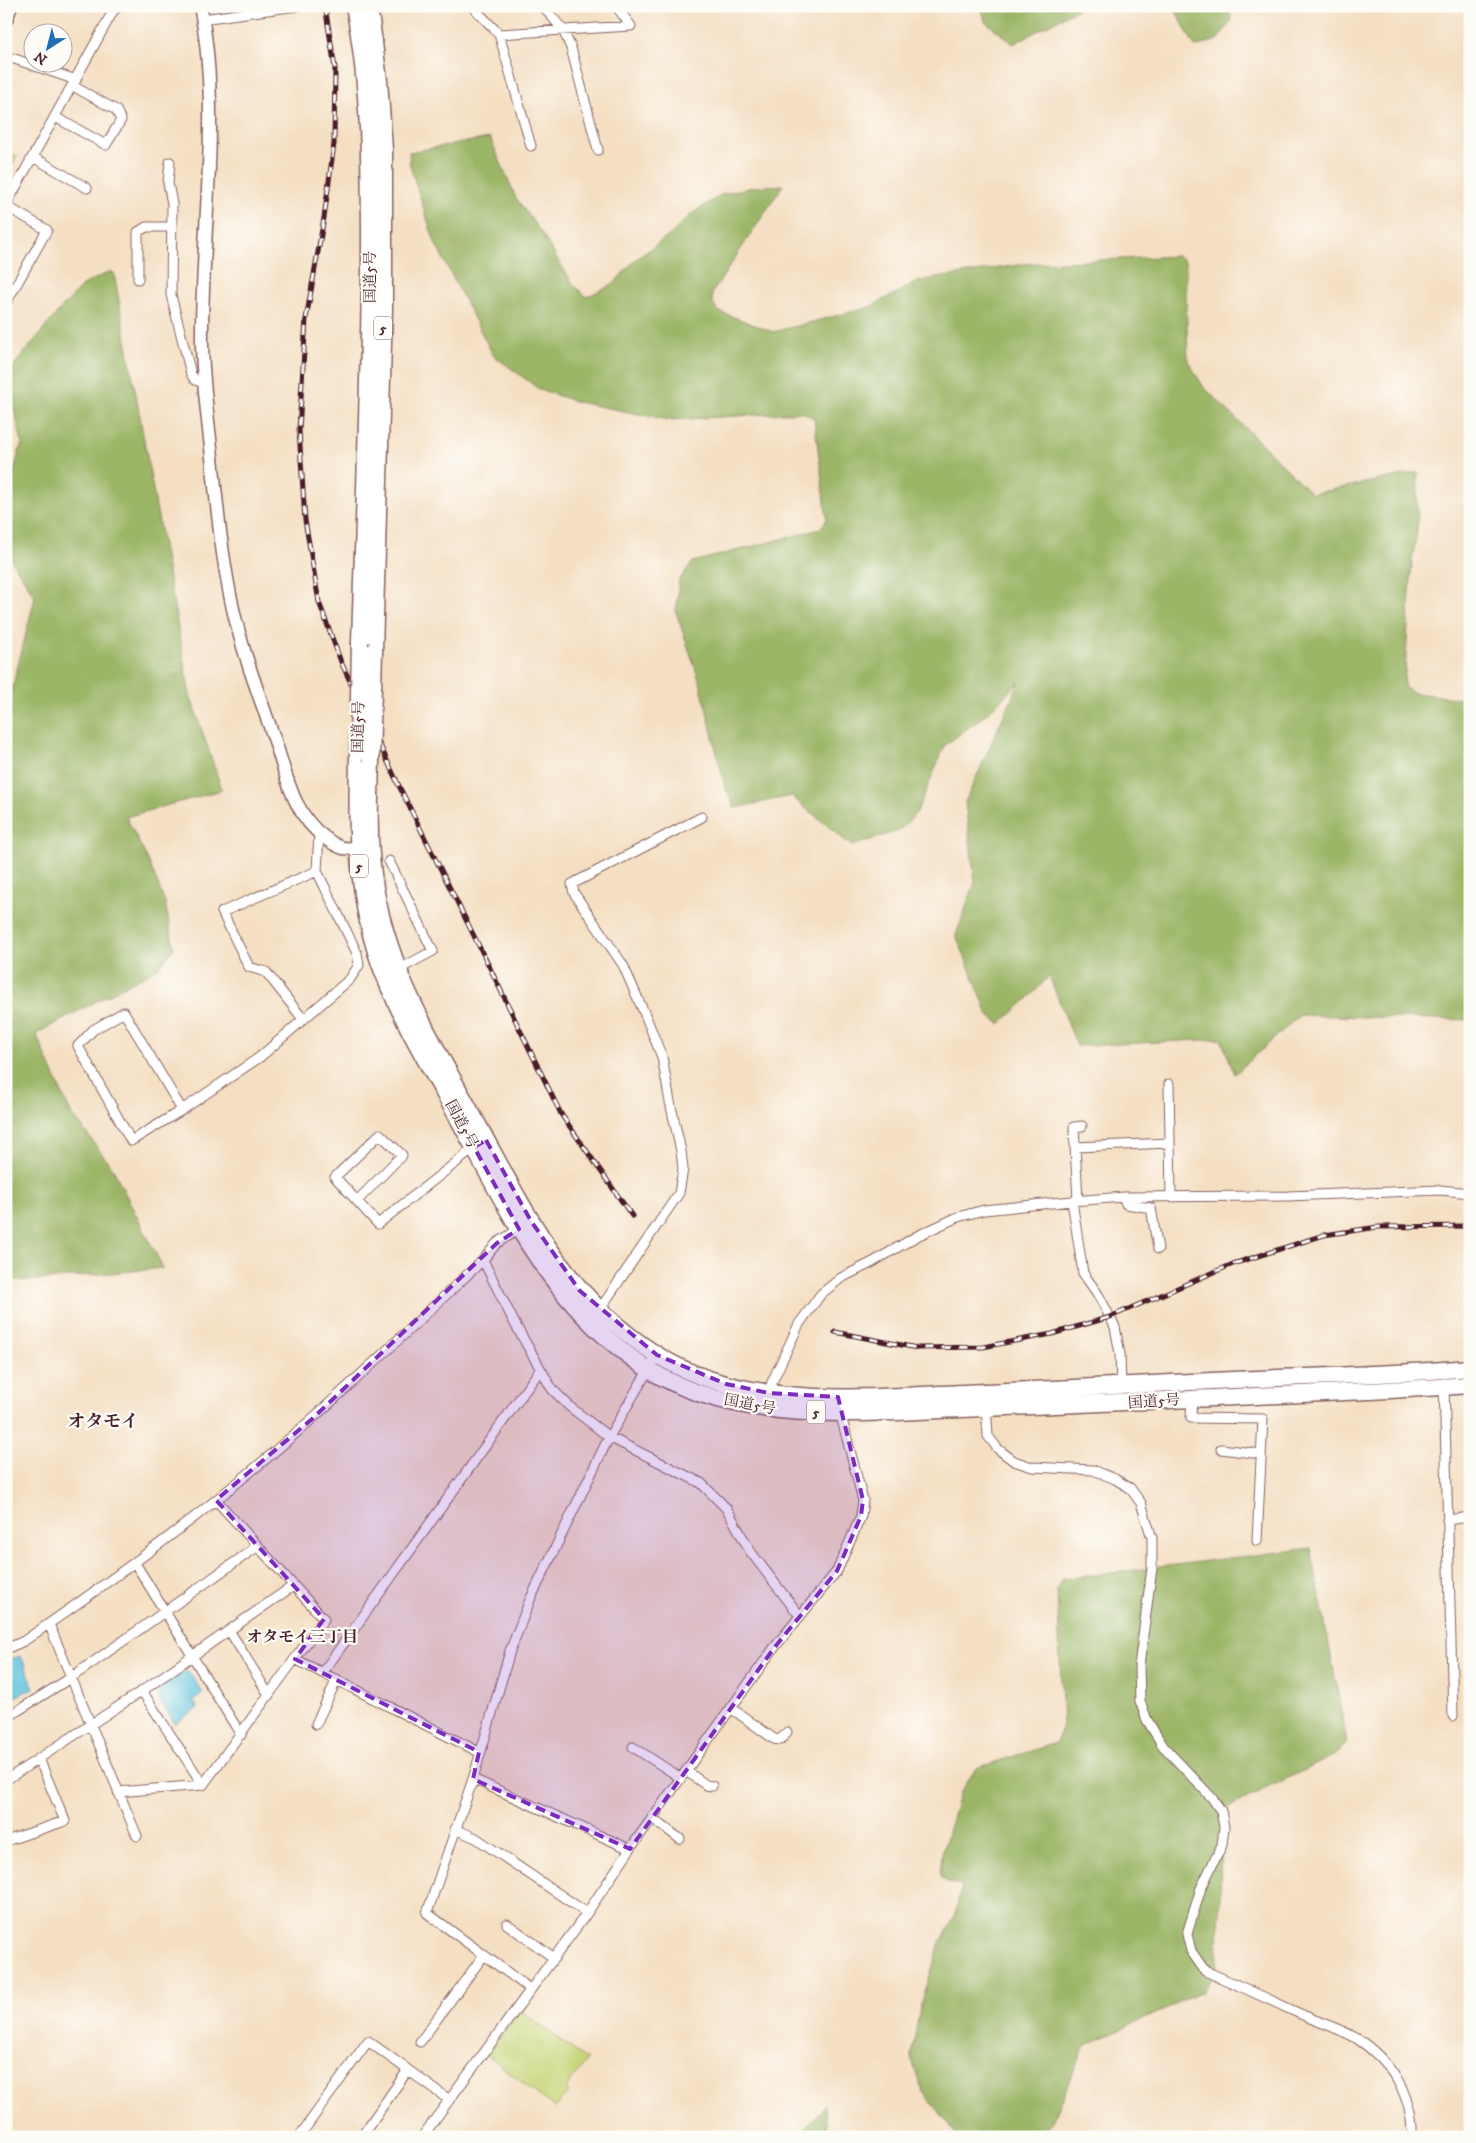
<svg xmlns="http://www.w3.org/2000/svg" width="1476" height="2143" font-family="'IM FELL DW Pica','Noto Serif JP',serif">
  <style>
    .green { fill: #c6d476; stroke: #887a50 }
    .forest { fill: #9cb667; stroke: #736a49 }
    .water { fill: #5ec1dc; stroke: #547084 }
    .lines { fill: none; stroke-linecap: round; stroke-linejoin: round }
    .street-casing { stroke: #866260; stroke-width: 11 }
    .secondary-casing { stroke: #866260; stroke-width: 15 }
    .highway-casing { stroke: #866260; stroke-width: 19 }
    .street { stroke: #fff; stroke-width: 9 }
    .secondary { stroke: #fff; stroke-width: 12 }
    .highway { stroke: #fff; stroke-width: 16 }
    .rail-casing { stroke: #4a1f2b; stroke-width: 5 }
    .rail { stroke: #fdfcf7; stroke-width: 3; stroke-dasharray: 9; stroke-linecap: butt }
    .highway-bridge-casing { stroke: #866260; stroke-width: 19; stroke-linecap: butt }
    .highway-bridge { stroke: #fff; stroke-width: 16 }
    .marked { fill: #7b2cbf; fill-opacity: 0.2; stroke: #7b2cbf; stroke-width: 4; stroke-dasharray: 10 6; stroke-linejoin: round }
    .labels { text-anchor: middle; stroke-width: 4.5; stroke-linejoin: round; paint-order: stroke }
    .shield { fill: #fdfcf7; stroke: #806168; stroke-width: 1 }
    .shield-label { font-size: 14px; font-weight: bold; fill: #4a1f2b }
    .street-label { font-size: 15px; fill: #4a1f2b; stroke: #fdfcf7 }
    .neighbourhood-label { font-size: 16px; font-weight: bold; fill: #4a1f2b; stroke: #fdfcf7 }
    .quarter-label { font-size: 18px; font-weight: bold; fill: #4a1f2b; stroke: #fdfcf7 }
  </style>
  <rect width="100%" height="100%" fill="#fdfcf7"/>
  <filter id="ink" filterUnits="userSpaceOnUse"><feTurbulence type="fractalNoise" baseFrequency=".02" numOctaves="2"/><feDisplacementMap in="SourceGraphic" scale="10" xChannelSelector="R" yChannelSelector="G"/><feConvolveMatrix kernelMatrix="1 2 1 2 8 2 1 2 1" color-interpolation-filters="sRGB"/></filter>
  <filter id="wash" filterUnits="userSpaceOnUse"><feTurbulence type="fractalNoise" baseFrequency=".0096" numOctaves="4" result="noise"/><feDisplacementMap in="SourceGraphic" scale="20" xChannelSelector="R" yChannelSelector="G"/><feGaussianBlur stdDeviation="1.12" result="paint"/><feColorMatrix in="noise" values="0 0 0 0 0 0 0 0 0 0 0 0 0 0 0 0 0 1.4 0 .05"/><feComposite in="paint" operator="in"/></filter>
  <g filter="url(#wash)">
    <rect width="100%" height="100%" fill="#f4dfc2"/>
    <path class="green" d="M6,151L17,156L6,176Z
      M520,2010L587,2060L566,2088L569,2092L555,2108L487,2055Z"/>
    <path class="forest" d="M976,6H1083L1013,44L985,21L983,13Z
      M1173,6H1227L1232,20L1217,40L1195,47Z
      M490,138L516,198L542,234L573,284L586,297L612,285L635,260L670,235L690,215L722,194L753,187L783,185L712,293V301L718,311L773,332L870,307L919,281L1024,264L1178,256L1185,261L1188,361L1203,386L1312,494L1418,472L1417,531L1412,561L1404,687L1414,693L1470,700V1020L1300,1015L1235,1074L1221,1039L1077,1046L1049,976L1032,995L1000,1024L989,1016L956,935L975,882L965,802L1019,682L983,717L945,745L917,812L900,830L852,846L791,796L735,808L725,787L700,682L676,612L679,580L693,562L820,529L827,519L814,418L802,412L670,420L577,402L539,389L493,355L435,243L410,166L409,152Z
      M111,271L114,273L190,695L222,790L126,817L148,860L165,902L174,948L158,968L36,1034L70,1111L112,1167L163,1268L28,1281L6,1278V714L35,597L6,552V499L22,442L6,375L59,311L83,285Z
      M1311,1548L1347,1743L1335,1755L1227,1808L1221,1817L1220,1909L1216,1973L1202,1992L1085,2046L1050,2125L1034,2137H958L923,2092L911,2058L920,2008L939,1946L954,1918L962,1885L949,1883L940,1877L942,1853L959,1795L976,1768L1056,1743L1063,1725L1057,1589L1063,1579Z
      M825,2105L827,2137H798Z"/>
    <path class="water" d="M21,1656L34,1688L6,1701V1660Z
      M186,1671L191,1674L203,1693L193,1701L198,1708L175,1724L159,1699V1689Z"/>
  </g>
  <g filter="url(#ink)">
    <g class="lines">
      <defs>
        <path id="street" d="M472,6L499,34L631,26L616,6
          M543,6L563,30L571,48L598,150
          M202,19L297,6
          M499,34L531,146
          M6,56L76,80
          M55,117L106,145L121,120L116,110L73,86
          M33,157L87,188
          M170,162L168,183L172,204L171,295L191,374L195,380L204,383
          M6,205L113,11L119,6
          M6,206L47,230L6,303
          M138,279V232L146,227H170
          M389,861L433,951L396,971
          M303,1019L266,972L249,967L222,912L317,871
          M1169,1084L1171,1196
          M182,1110L124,1012L93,1030L78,1046L131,1141L182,1110L260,1057L350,979L359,965L357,953L317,871L319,833
          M1075,1147L1169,1143
          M1124,1197L1126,1204L1151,1208L1158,1249
          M1078,1200L1074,1127L1082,1126
          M357,1201L402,1155L380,1134L335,1177L378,1224L477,1146
          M1072,1201L1083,1273L1099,1296L1115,1327L1120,1354L1121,1388
          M483,1260L515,1324L552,1389L570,1407L609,1437L701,1483L727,1509L750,1551L800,1616
          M598,1312L679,1193L683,1169L681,1151L670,1102L662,1057L646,1017L623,965L574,893L572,884L702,817
          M1444,1383L1453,1716
          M769,1393L772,1382L799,1324L821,1294L841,1278L873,1262L917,1236L958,1217L984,1210L1072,1201L1124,1197L1288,1196L1440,1190L1470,1193
          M1192,1397L1191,1418L1263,1419L1257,1541
          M986,1405L988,1436L998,1449L1014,1461L1032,1467L1093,1470L1115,1479L1130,1488L1141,1503L1152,1538V1568L1139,1666L1140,1701L1147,1720L1163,1746L1212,1798L1221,1811L1224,1827L1222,1845L1201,1888L1187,1934L1191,1951L1205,1971C1236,1984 1266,1998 1296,2012C1315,2021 1339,2028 1356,2038C1389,2059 1414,2096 1412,2137
          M1221,1449L1261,1454
          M1447,1520L1470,1517
          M135,1563L241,1735
          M49,1624L137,1836
          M229,1630L269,1695
          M6,1649L24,1641C89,1596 154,1550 216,1500C310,1425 396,1342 483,1260L497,1243L521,1228
          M295,1659L479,1752
          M323,1672L540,1370
          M142,1691L203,1785
          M731,1708L774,1739L780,1740L787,1732
          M6,1718L72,1677L258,1546
          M316,1724L337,1679
          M633,1747L681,1778
          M686,1771L706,1785L712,1786
          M473,1779L630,1849
          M6,1780L142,1691L293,1586
          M118,1792L203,1785L324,1619L216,1500
          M652,1818L680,1839
          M455,1829L476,1838L587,1913
          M6,1841L65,1821L39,1759
          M507,1924L554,1958
          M530,1989L427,1913L473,1779L510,1651L530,1600L609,1437L657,1355
          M420,2042L484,1955
          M304,2137L301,2134L368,2041L448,2099
          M361,2137L408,2070
          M422,2137L587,1913L630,1849L774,1648L837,1571L861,1516L863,1500L840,1412"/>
        <path id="secondary" d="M200,6C222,111 201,233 202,340C202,379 208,418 212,457C217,508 222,559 233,609C243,653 259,695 274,738C286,773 292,813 324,837C329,841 336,846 343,848C350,849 358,848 366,848
          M6,20L11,6"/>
        <path id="highway" d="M354,6C371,92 370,180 370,267C369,392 364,517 360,642
          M369,6L379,80L384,149V309L374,651
          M358,753C357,821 355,886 376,952C396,1014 434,1073 465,1131C514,1222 556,1309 645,1367C734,1426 860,1413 961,1409C1038,1406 1115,1403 1192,1399C1285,1394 1377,1392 1470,1385
          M371,761C370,798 368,837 373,874C385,966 433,1043 477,1123C526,1213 565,1296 654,1353C743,1411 864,1397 964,1393C1040,1390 1115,1386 1191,1382C1284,1377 1377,1376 1470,1368"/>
      </defs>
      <use href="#street" class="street-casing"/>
      <use href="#secondary" class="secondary-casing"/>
      <use href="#highway" class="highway-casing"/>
      <use href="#street" class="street"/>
      <use href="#secondary" class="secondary"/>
      <use href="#highway" class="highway"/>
      <defs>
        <path id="rail" d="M325,6L335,68L334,144L324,218L306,319L299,430L305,520L319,602L341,662L400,788L487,962L561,1114L632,1216
          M835,1332L917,1348L983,1347L1052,1334L1110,1317L1233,1264L1324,1235L1378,1227L1470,1226"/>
      </defs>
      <use href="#rail" class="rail-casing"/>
      <use href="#rail" class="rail"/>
      <defs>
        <path id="highway-bridge" d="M358,753L360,642
          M371,761L374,651"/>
      </defs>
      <use href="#highway-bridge" class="highway-bridge-casing"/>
      <use href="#highway-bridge" class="highway-bridge"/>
    </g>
  </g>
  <path class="marked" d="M486,1140L531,1221L580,1291L657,1355L726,1384L769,1393L838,1397L863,1500L861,1516L837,1571L774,1648L630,1849L473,1779L479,1752L295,1659L324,1619L216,1500L312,1419L497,1243L519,1229L474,1147Z"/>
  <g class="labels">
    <g class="shield">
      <rect x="374" y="316.5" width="18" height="23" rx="4"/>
      <rect x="350" y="854.5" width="18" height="23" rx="4"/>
      <rect x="807" y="1400.5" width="18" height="23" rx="4"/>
    </g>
    <g class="shield-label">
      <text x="383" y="333">5</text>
      <text x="359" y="871">5</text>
      <text x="816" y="1417">5</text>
    </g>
    <g class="street-label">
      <text transform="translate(370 277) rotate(-90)" y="5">国道5号</text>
      <text transform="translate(358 727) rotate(-89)" y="5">国道5号</text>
      <text transform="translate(462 1124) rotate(62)" y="5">国道5号</text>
      <text transform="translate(1154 1401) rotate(-4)" y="5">国道5号</text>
      <text transform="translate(750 1404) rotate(11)" y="5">国道5号</text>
    </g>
    <g class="neighbourhood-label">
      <text x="302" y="1642">オタモイ三丁目</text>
    </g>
    <g class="quarter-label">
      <text x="103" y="1427">オタモイ</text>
    </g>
  </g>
  <rect width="1476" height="2143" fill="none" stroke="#fdfcf7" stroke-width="25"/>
  <g transform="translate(48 48) rotate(216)"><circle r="24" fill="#fdfcf7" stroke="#b5a4a5"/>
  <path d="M0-4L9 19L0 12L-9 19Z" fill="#1f6fb2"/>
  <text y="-8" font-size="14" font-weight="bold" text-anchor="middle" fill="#4a1f2b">N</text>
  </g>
</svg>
